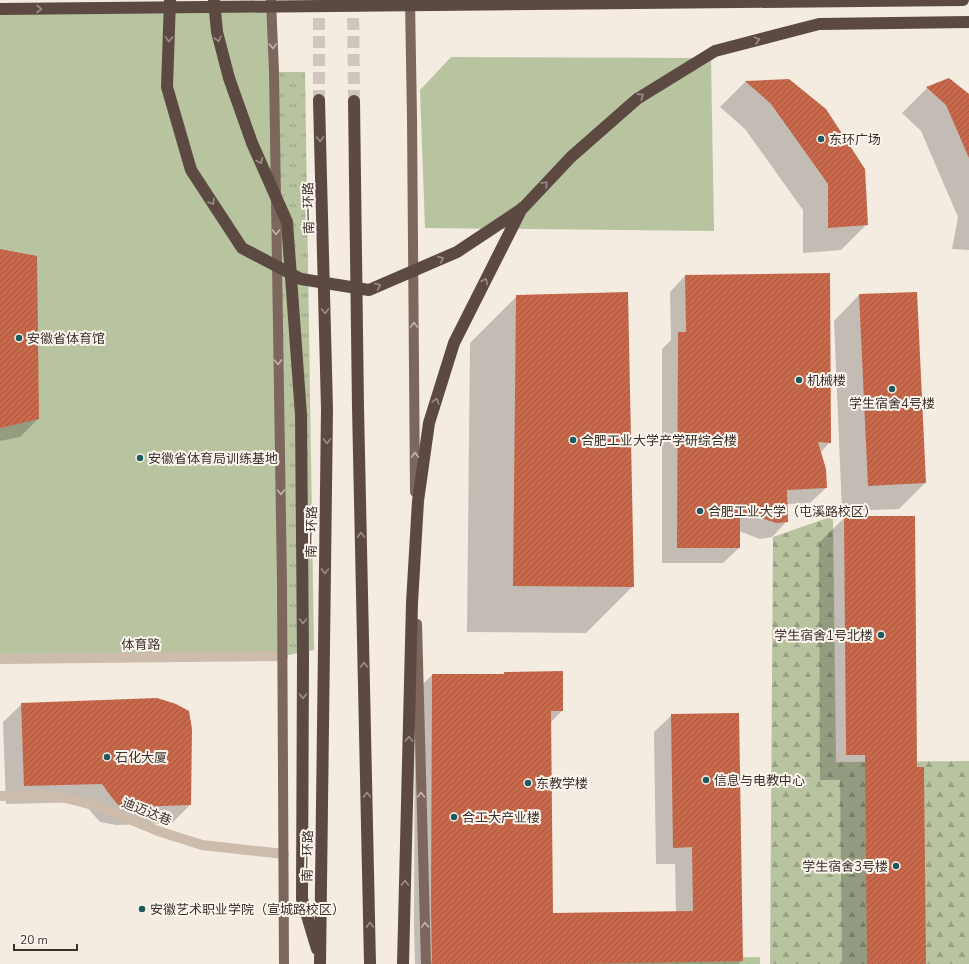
<svg xmlns="http://www.w3.org/2000/svg" width="969" height="964" font-family="'Nunito Sans','Noto Sans SC',sans-serif">
  <style>
    .grass { fill: url(#grass-tufts) }
    .forest { fill: url(#forest-firs) }
    .green { fill: #b8c4a0 }
    .shadow { fill: #0003 }
    .building { fill: url(#building-hatch) }
    .lines { fill: none; stroke-linecap: round; stroke-linejoin: round }
    .highway-tunnel { stroke: #cfc6bd; stroke-width: 12; stroke-dasharray: 12 6; stroke-linecap: butt }
    .minor { stroke: #cdbbac; stroke-width: 10 }
    .major { stroke: #7d675c; stroke-width: 10 }
    .highway { stroke: #5c4a42; stroke-width: 12 }
    .highway-bridge { stroke: #5c4a42; stroke-width: 12 }
    .oneway { stroke: #9c8e87 }
    .oneway2 { stroke: #c2b5ac }
    .poi-dot { fill: #1f5a5e; stroke: #fbf5ee; stroke-width: 1.5 }
    .labels { text-anchor: middle; stroke-width: 4; stroke-linejoin: round; paint-order: stroke }
    .poi-label { font-size: 13px; fill: #3b302b; stroke: #fbf5ee; text-anchor: start }
    .street-label { font-size: 13px; fill: #3b302b; stroke: #fbf5ee }
  </style>
  <defs>
    <pattern id="grass-tufts" width="24" height="20" patternUnits="userSpaceOnUse"><rect width="24" height="20" fill="#b8c4a0"/><path d="M3 7l-1-3M5 7V3M7 7l1-3M15 17l-1-3M17 17v-4M19 17l1-3" fill="none" stroke="#97a083"/></pattern>
    <pattern id="forest-firs" width="22" height="20" patternUnits="userSpaceOnUse"><rect width="22" height="20" fill="#b8c4a0"/><path d="M5 1l3.5 6h-7zM16 11l3.5 6h-7z" fill="#97a083"/></pattern>
    <pattern id="building-hatch" width="6" height="6" patternUnits="userSpaceOnUse"><rect width="6" height="6" fill="#c8694b"/><path d="M-1 1l2-2M0 6l6-6M5 7l2-2" fill="none" stroke="#a4573f"/></pattern>
  </defs>
  <rect width="100%" height="100%" fill="#f4ebe1"/>
  <path class="grass" d="M274,72H305L314,650L283,656Z
    M760,957V964H431V961Z"/>
  <path class="forest" d="M833,516L836,762L969,761V964H770L773,537Z"/>
  <path class="green" d="M271,7L283,656L0,659V9Z
    M451,57L711,58L714,231L425,228L420,90Z"/>
  <path class="shadow" d="M789,80L867,224L841,250L803,253V210L745,129L720,107L745,82Z
    M927,88L969,96V250L952,249L958,217L921,131L902,113Z
    M0,250L38,419L20,437L0,441Z
    M685,276L830,442L820,453L826,488L810,503L787,504V521L772,537L760,539L739,531V548L723,563H662V349L671,340L670,292Z
    M859,295L925,483L899,509L842,511L834,321Z
    M517,296L633,586L586,633L467,632L470,343Z
    M845,517L916,768L925,964H842L840,780H820L819,543Z
    M562,672V711L550,723L552,914L676,913L675,864H656L654,732L672,715L742,961L738,964H415L414,925L415,692L432,675H502L504,673Z
    M22,704L190,805L172,823L116,825L100,822L92,813L83,802L6,804L3,722Z"/>
  <path class="building" d="M949,78L969,94V158L946,105L926,87Z
    M789,79L826,109L865,169L868,225L828,228V184L771,104L745,81Z
    M0,249L37,256L39,419L0,428Z
    M830,273L831,443L818,442L826,469L827,488L787,490L788,522L776,523L740,511V548H677L678,332H686L685,275Z
    M628,292L634,587L513,586L516,295Z
    M917,292L926,483L868,486L859,294Z
    M844,516H915L917,767H924L926,964H867L865,755H846Z
    M563,671V711H551L553,913L693,911L692,847L673,848L671,714L739,713L743,961L582,964H432L431,908L432,674H504V672Z
    M157,698L176,704L189,711L192,729L191,805L134,807L118,805L110,795L102,784L24,786L21,703Z"/>
  <g class="lines">
    <path class="highway-tunnel" d="M319,0V100
      M353,0L354,101"/>
    <path class="minor" d="M0,659L283,656
      M0,796L38,795L66,798L100,807L158,831L202,845L284,854"/>
    <path class="major" d="M271,0L274,72L282,583L284,964
      M410,0L412,118L415,492
      M417,624L426,964"/>
    <path class="highway" d="M0,9L963,0
      M319,100L327,409L320,964
      M354,101L358,408L370,964
      M303,657L302,899L317,949"/>
    <path class="highway-bridge" d="M170,0L167,87L191,170L242,248L301,279L369,290L457,252L523,208L571,157L637,99L715,51L819,24L969,22
      M214,0L217,32L229,78L252,143L287,222L301,415L303,657
      M403,964L412,603L418,501L429,423L454,343L522,208"/>
  </g>
  <defs><path id="oneway-chevron" d="M-2-3.5L2.5 0L-2 3.5" fill="none" stroke-width="1.6" stroke-linecap="round" stroke-linejoin="round"/></defs>
  <g class="oneway">
    <use href="#oneway-chevron" transform="translate(39 9)"/>
    <use href="#oneway-chevron" transform="translate(169 39) rotate(92)"/>
    <use href="#oneway-chevron" transform="translate(218 39) rotate(76)"/>
    <use href="#oneway-chevron" transform="translate(757 40) rotate(-15)"/>
    <use href="#oneway-chevron" transform="translate(641 96) rotate(-33)"/>
    <use href="#oneway-chevron" transform="translate(320 139) rotate(89)"/>
    <use href="#oneway-chevron" transform="translate(260 161) rotate(67)"/>
    <use href="#oneway-chevron" transform="translate(545 184) rotate(-47)"/>
    <use href="#oneway-chevron" transform="translate(212 202) rotate(57)"/>
    <use href="#oneway-chevron" transform="translate(441 259) rotate(-24)"/>
    <use href="#oneway-chevron" transform="translate(485 281) rotate(-63)"/>
    <use href="#oneway-chevron" transform="translate(378 286) rotate(-22)"/>
    <use href="#oneway-chevron" transform="translate(325 311) rotate(89)"/>
    <use href="#oneway-chevron" transform="translate(436 401) rotate(-73)"/>
    <use href="#oneway-chevron" transform="translate(327 441) rotate(91)"/>
    <use href="#oneway-chevron" transform="translate(361 535) rotate(-91)"/>
    <use href="#oneway-chevron" transform="translate(325 571) rotate(91)"/>
    <use href="#oneway-chevron" transform="translate(303 621) rotate(90)"/>
    <use href="#oneway-chevron" transform="translate(364 665) rotate(-91)"/>
    <use href="#oneway-chevron" transform="translate(303 696) rotate(90)"/>
    <use href="#oneway-chevron" transform="translate(409 739) rotate(-88)"/>
    <use href="#oneway-chevron" transform="translate(367 795) rotate(-91)"/>
    <use href="#oneway-chevron" transform="translate(405 883) rotate(-88)"/>
    <use href="#oneway-chevron" transform="translate(370 925) rotate(-91)"/>
  </g>
  <g class="oneway2">
    <use href="#oneway-chevron" transform="translate(273 46) rotate(88)"/>
    <use href="#oneway-chevron" transform="translate(276 232) rotate(89)"/>
    <use href="#oneway-chevron" transform="translate(414 325) rotate(-90)"/>
    <use href="#oneway-chevron" transform="translate(278 362) rotate(89)"/>
    <use href="#oneway-chevron" transform="translate(415 455) rotate(-90)"/>
    <use href="#oneway-chevron" transform="translate(281 492) rotate(89)"/>
    <use href="#oneway-chevron" transform="translate(421 795) rotate(-92)"/>
    <use href="#oneway-chevron" transform="translate(425 925) rotate(-92)"/>
  </g>
  <g class="poi-dot">
    <circle cx="821" cy="139" r="4"/>
    <circle cx="19" cy="338" r="4"/>
    <circle cx="799" cy="380" r="4"/>
    <circle cx="892" cy="389" r="4"/>
    <circle cx="573" cy="440" r="4"/>
    <circle cx="140" cy="458" r="4"/>
    <circle cx="700" cy="511" r="4"/>
    <circle cx="881" cy="635" r="4"/>
    <circle cx="107" cy="757" r="4"/>
    <circle cx="706" cy="780" r="4"/>
    <circle cx="528" cy="783" r="4"/>
    <circle cx="454" cy="817" r="4"/>
    <circle cx="896" cy="866" r="4"/>
    <circle cx="142" cy="909" r="4"/>
  </g>
  <g class="labels">
    <g class="poi-label">
      <text x="829" y="144">东环广场</text>
      <text x="27" y="343">安徽省体育馆</text>
      <text x="807" y="385">机械楼</text>
      <text x="892" y="408" text-anchor="middle">学生宿舍4号楼</text>
      <text x="581" y="445">合肥工业大学产学研综合楼</text>
      <text x="148" y="463">安徽省体育局训练基地</text>
      <text x="708" y="516">合肥工业大学（屯溪路校区）</text>
      <text x="873" y="640" text-anchor="end">学生宿舍1号北楼</text>
      <text x="115" y="762">石化大厦</text>
      <text x="714" y="785">信息与电教中心</text>
      <text x="536" y="788">东教学楼</text>
      <text x="462" y="822">合工大产业楼</text>
      <text x="888" y="871" text-anchor="end">学生宿舍3号楼</text>
      <text x="150" y="914">安徽艺术职业学院（宣城路校区）</text>
    </g>
    <g class="street-label">
      <text transform="translate(308 208) rotate(-91)" y="5">南一环路</text>
      <text transform="translate(311 532) rotate(-89)" y="5">南一环路</text>
      <text transform="translate(141 644) rotate(-1)" y="5">体育路</text>
      <text transform="translate(147 811) rotate(22)" y="5">迪迈达巷</text>
      <text transform="translate(307 856) rotate(-89)" y="5">南一环路</text>
    </g>
  </g>
  <path d="M14 944v6h63v-6" fill="none" stroke="#3b302b" stroke-width="2"/>
  <text x="20" y="944" font-size="12" fill="#3b302b" stroke="#fbf5ee" stroke-width="3" paint-order="stroke">20 m</text>
</svg>
